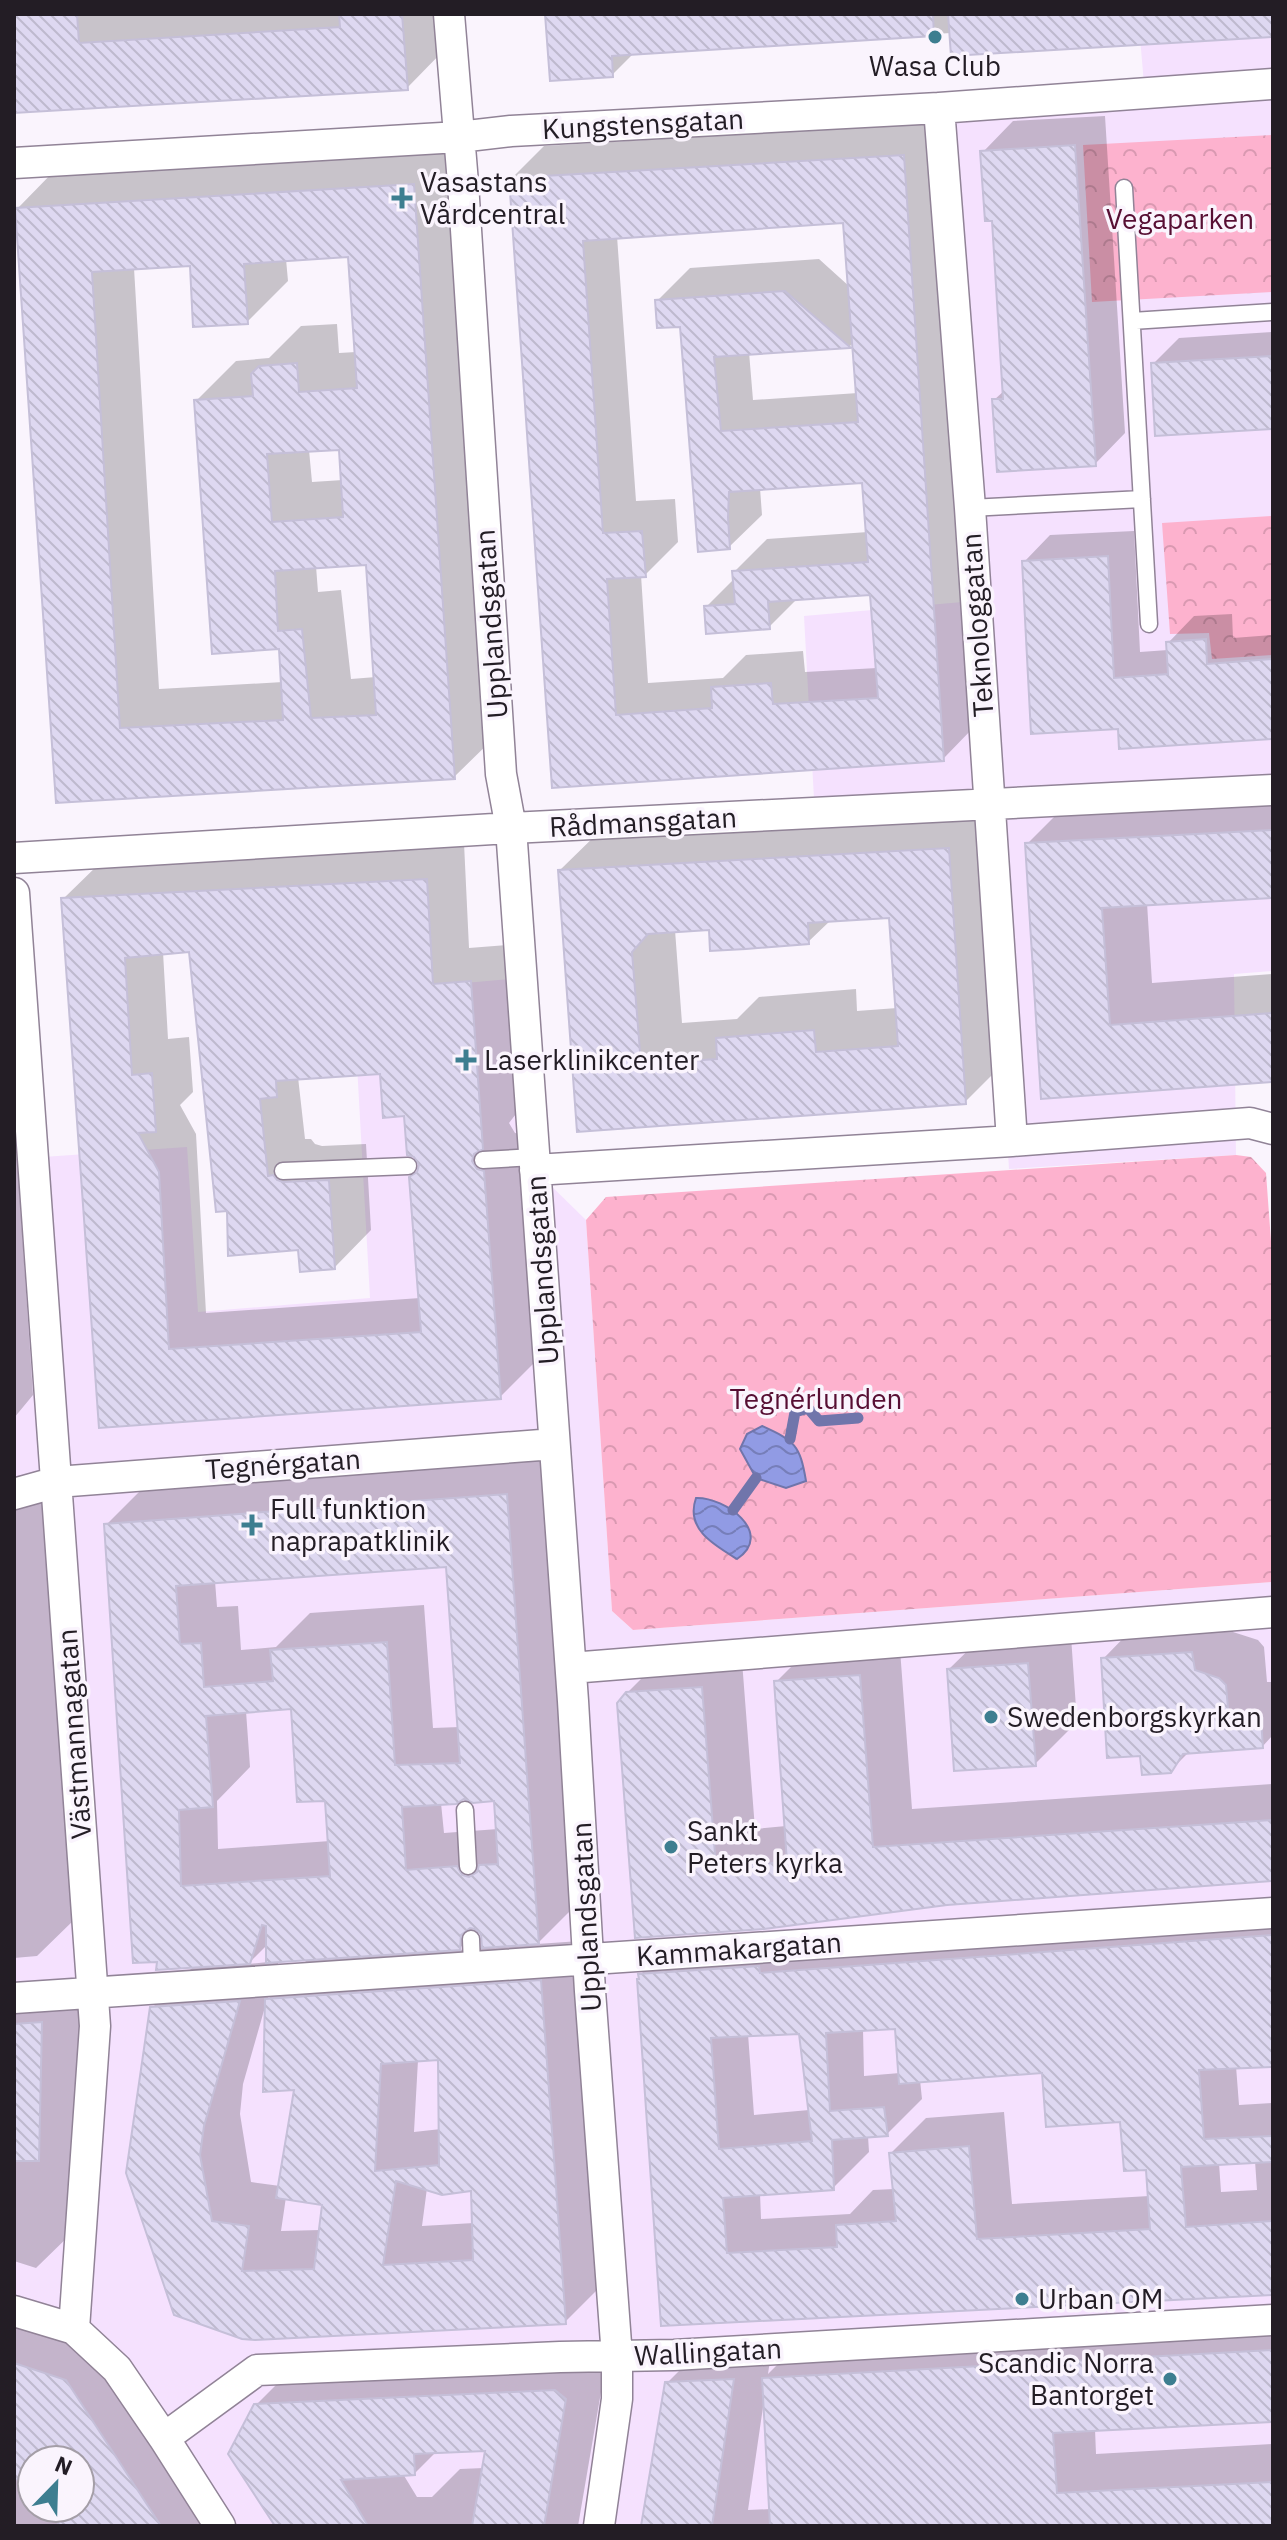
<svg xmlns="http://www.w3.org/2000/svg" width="1287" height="2540" font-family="'IBM Plex Sans',sans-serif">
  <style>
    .built { fill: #f5e1fe; fill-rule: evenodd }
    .forest { fill: url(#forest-crowns) }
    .water { fill: url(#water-waves); stroke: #7075ab; stroke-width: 2 }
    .shadow { fill: #0003; fill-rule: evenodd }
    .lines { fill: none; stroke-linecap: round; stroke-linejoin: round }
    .stream { stroke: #7075ab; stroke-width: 11 }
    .building { fill: url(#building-back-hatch); stroke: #c5bfd8; stroke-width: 2; fill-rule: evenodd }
    .service-casing { stroke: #918397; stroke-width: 19 }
    .minor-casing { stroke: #918397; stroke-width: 33 }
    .service { stroke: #fff; stroke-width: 16 }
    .minor { stroke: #fff; stroke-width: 30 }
    .poi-dot { fill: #3d7e90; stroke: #faf4fd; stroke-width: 3 }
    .labels { text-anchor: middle; stroke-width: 7; stroke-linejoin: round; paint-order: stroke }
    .poi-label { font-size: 28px; fill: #231d25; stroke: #faf4fd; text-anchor: start }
    .street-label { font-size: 28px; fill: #231d25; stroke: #faf4fd }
    .park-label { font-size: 28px; fill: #570e33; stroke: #faf4fd }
  </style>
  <defs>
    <pattern id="forest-crowns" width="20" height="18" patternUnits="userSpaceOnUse" patternTransform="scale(2)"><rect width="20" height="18" fill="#fdb2ce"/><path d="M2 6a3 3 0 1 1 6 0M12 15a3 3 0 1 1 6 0" fill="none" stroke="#d999b1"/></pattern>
    <pattern id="water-waves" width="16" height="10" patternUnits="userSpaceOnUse" patternTransform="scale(2)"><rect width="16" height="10" fill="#919be4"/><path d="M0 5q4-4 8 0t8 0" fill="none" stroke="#767eb9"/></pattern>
    <pattern id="building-back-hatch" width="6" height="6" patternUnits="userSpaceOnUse" patternTransform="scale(2)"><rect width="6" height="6" fill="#ded8f1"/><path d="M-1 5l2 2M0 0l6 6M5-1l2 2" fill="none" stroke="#beb9ce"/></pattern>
  </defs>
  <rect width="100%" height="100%" fill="#faf4fd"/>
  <path class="built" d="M1138,14H1273V971L1234,974L1236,1155L1009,1169L987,806L815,817L804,616L974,601L943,110L1145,96Z
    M522,978L538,1173L586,1220L612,1611L633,1630L1273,1582V2526H14V1159L187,1147L198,1312L370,1298L353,993ZM32,2460H80V2508H32Z"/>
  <path class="forest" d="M1273,135V292L1092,302L1083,145Z
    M1271,516L1273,655L1212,659L1209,633L1170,634L1162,523Z
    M1236,1155L1251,1157L1266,1173L1273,1269V1582L633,1630L612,1611L586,1220L606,1197Z"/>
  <path class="water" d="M762,1426C795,1441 800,1445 806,1481L786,1488L756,1478L740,1449L747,1434Z
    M696,1498C725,1497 775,1533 737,1559C714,1545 685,1529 696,1498Z"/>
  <path class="shadow" d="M14,14H445L447,47L407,88L14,111Z
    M547,14H1273V35L951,33L635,52L612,75Z
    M1105,116L1125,433L1095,464L994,400L1005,390L994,219L983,152L1013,121Z
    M936,123L975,726L943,759L554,786L511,179L544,146ZM845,221L850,287L819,259L690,268L657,301L681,325L729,547L762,515L760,488L864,481L868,532L767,539L734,572L735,578L706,607L769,627L798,598L872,593L877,668L805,672L803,651L746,655L723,678L648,683L641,575H645L678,542L675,499L636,501L617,236ZM854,342L858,393L753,400L749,352L850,346Z
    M454,145L495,737L454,777L58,801L17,209L57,168ZM350,255L356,352L339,353L337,324L301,326L269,358L236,361L196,401L281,647L283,682L159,689L134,268L192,264L247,322L288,281L286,259ZM341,448L343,480L312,482L309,450ZM368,563L376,677L351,679L341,590L318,592L316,566Z
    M1273,332V427L1153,364L1179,338Z
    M1134,531L1140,652L1168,650V643L1194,616L1232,614L1233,638L1273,635V737L1120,727L1024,562L1050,535Z
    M1273,790V896L1147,903L1152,983L1273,974V1080L1043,1097L1027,844L1070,801Z
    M990,807L1007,1060L965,1102L579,1130L560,870L602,829ZM891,916L897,1008L857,1011L856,989L759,997L737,1019L682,1023L675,930L711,928L808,942L831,920Z
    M464,843L469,948L507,945L519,1110L509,1123L515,1133L521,1134L537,1360L500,1397L101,1426L63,899L101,862ZM191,950L229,1209L334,1268L371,1230L366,1144L322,1146L315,1144L311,1139H305L298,1077L382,1072L406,1114L420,1169L411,1178L420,1298L206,1313L196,1134L180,1105L193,1092L189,1037L168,1039L163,952Z
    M14,1112L33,1395L14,1418Z
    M544,1457L576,1905L537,1944L580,1941L605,2282L565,2322L242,2337L152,2008L194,1966L106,1525L144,1487ZM448,1565L460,1727L433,1728L424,1605L310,1613L276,1647L241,1650L238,1606L217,1607L215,1581ZM293,1707L327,1799L330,1841L218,1849L217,1801L250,1767L246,1711ZM463,1797L496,1799L498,1829L444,1833L441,1803ZM478,1929L483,1933L484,1948L458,1950ZM268,1944V1962L248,1964ZM309,1958L268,1999L279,1960ZM265,2007L297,2088L280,2186L251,2182L240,2114L243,2084ZM440,2058L441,2129L414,2132L418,2060ZM427,2188L473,2189L474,2223L422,2226ZM286,2197L325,2203L321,2230L281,2231Z
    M48,1492L77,1917L37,1956L14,1958V1495Z
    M1230,1614L1233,1632L1258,1640L1264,1647L1267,1682H1273V1735L1262,1747L1190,1751L1170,1771L1142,1754L1103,1659L1141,1620Z
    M1070,1622L1077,1722L1035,1764L949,1669L991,1628Z
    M899,1636L912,1809L1273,1784V1879L947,1903L637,1936L627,1693L667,1653L741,1648L755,1829L786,1826L776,1682L816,1642Z
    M1273,1903V2065L1236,2066L1239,2105L1273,2103V2293L663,2324L640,1975L676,1939ZM897,2027L900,2073L864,2076L863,2029ZM801,2032L809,2110L754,2115L748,2034ZM1044,2071L1122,2120L1147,2168L1149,2196L1012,2204L1004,2112L926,2118L891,2153L894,2189L873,2190L850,2214L761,2219L760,2193L833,2188L869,2152L868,2136L887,2134L922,2099L920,2080ZM1255,2161L1257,2190L1221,2192L1219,2163Z
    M81,1983L76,2229L36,2268L14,2261V1988Z
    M14,2308L107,2340L229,2526H14ZM32,2460H80V2508H32Z
    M1273,2314V2420L1095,2429L1096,2454L1273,2444V2526H643L667,2383L707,2343L773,2340L768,2374L804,2338ZM763,2407H765L771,2509L748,2510Z
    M607,2357L578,2526H278L256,2405L298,2363ZM487,2449L484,2468L460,2469L432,2497H417L403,2474H414L436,2452Z"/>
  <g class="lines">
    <path class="stream" d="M790,1439L795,1412L808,1408L819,1421L858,1418
      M733,1510L756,1478"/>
  </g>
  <path class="building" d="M14,14H77L79,43L340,27L339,14H402L408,90L14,113Z
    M545,14H933L934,36L612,56L613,77L550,81Z
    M948,14H1273V37L951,56Z
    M1075,145L1096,466L997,472L992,399H1003L992,221H985L980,151Z
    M904,155L944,761L552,788L509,178ZM843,223L858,422L721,431L714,357L851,348L785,291L655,300L657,328L680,327L698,552L730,549L728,517L729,492L862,483L868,562L732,571L735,604L704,606L706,634L770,629L768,602L870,595L878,698L773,704L771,683L711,687L712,708L616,715L607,579L646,577L642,531L603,533L583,241Z
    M414,184L455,779L56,803L15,208ZM348,257L357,388L299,392L297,363L259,366L251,374L253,396L194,400L212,654L279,649L283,720L120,728L92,272L190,266L193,327L248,324L244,264ZM339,450L343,517L272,522L267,454ZM366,565L376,715L311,718L302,629L278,631L275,571Z
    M1273,356V429L1155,436L1151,363Z
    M1108,556L1114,678L1168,674L1166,642L1206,639L1207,664L1273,659V739L1119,749L1118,729L1031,734L1022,561Z
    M1273,830V898L1102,908L1110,1025L1273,1013V1082L1041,1099L1025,843Z
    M949,848L966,1104L577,1132L558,870ZM889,918L898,1046L816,1052L814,1030L716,1038L717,1059L641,1064L632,952L648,934L709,930L710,951L746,949L809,944L808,923Z
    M427,879L433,984L471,981L483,1149L474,1154L472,1161L477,1169L484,1171L501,1399L99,1428L61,898ZM189,952L216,1212L227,1211L228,1256L298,1250L300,1272L335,1269L329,1180L283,1182L277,1180L273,1175L268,1176L260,1099L277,1097L276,1081L380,1074L383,1118L404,1116L407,1155L414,1157L419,1165L417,1172L409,1177L421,1332L169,1349L159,1172L138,1133L156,1132L152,1073L132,1075L125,958Z
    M507,1494L539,1944L482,1948L481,1934L475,1929L470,1928L461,1935L460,1950L266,1963V1926L262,1925L250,1964L156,1970L157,1962L133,1963L104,1524ZM446,1567L460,1763L395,1765L387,1642L270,1650L273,1681L204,1687L201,1643L180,1644L176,1586ZM291,1709L297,1802L325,1801L330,1876L181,1886L179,1810L213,1807L206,1716ZM464,1799L473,1803L494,1801L498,1864L479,1865L477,1872L469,1877L462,1875L457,1866L406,1870L402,1807L456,1804Z
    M1192,1652L1195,1670L1219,1678L1226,1685L1229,1720L1261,1718L1263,1748L1183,1754L1171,1773L1142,1775L1140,1756L1107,1758L1101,1658Z
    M1028,1663L1036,1766L954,1771L947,1669Z
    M860,1675L873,1847L1273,1820V1881L947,1905L764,1929L635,1938L617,1703L626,1692L702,1687L716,1867L787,1862L774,1681Z
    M1273,1935V2067L1199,2070L1204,2139L1273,2136V2162L1181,2167L1186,2227L1273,2221V2295L661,2326L637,1979H639L638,1974L759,1966L760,1973ZM895,2029L899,2084L1042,2073L1046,2127L1120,2122L1124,2171L1146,2170L1150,2229L977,2239L969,2146L889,2153L896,2221L836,2225L837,2247L727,2253L723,2198L834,2190L832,2140L888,2136L884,2107L830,2111L826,2033ZM799,2034L812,2141L719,2149L711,2038Z
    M541,1980L566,2324L255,2340L242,2339L174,2315L126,2173L150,2007L240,2001L204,2126L200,2155L212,2221L249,2226L242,2271L314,2269L322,2205L276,2198L294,2090L263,2092L265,1999ZM438,2060L439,2165L375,2171L381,2064ZM396,2181L442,2195L471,2191L473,2260L383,2265Z
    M42,2022L39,2161H14V2024Z
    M1273,2350V2422L1053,2433L1057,2493L1273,2482V2526H770L762,2378Z
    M14,2363L66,2380L161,2526H60L48,2508H80V2460H32V2484L27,2477L14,2480Z
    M734,2379L712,2526H641L665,2382Z
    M555,2390L566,2399L544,2526H472L485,2451L414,2454L415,2475L341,2480L368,2526H275L228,2454L254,2404Z"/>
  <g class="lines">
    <defs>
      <path id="service" d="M1124,188L1149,624
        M1132,321L1273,312
        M970,508L1142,499
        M483,1160L534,1157
        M283,1171L408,1166
        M465,1810L468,1866
        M471,1939L472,1967"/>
      <path id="minor" d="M449,14L463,183L501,774L511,828L573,1701L590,1991L617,2357V2399L599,2526
        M939,108L970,508L1012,1141
        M14,163L459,137L511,131L939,108L1273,84
        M14,858L511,828L1273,790
        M14,893L95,2026L74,2329
        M535,1170L1012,1141L1250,1123L1273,1129
        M14,1494L57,1482L554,1444
        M571,1668L1273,1612
        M14,1998L1273,1913
        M14,2311L74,2329L117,2369L164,2438L220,2526
        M164,2438L257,2370L560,2357L674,2355L1273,2320"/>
    </defs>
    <use href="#service" class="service-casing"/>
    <use href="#minor" class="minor-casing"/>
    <use href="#service" class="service"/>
    <use href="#minor" class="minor"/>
  </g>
  <g class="poi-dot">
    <circle cx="935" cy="37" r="8"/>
    <path d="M398 186h8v8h8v8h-8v8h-8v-8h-8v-8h8z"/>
    <path d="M462 1048h8v8h8v8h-8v8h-8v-8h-8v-8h8z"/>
    <path d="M248 1513h8v8h8v8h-8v8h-8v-8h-8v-8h8z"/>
    <circle cx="991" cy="1717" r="8"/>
    <circle cx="671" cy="1847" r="8"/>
    <circle cx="1022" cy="2299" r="8"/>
    <circle cx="1170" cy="2379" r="8"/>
  </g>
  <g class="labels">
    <g class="poi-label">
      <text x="935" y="76" text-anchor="middle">Wasa Club</text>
      <text x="420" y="192">Vasastans<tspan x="420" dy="32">Vårdcentral</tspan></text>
      <text x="484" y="1070">Laserklinikcenter</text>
      <text x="270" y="1519">Full funktion<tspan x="270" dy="32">naprapatklinik</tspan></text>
      <text x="1007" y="1727">Swedenborgskyrkan</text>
      <text x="687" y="1841">Sankt<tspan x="687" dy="32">Peters kyrka</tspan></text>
      <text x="1038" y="2309">Urban OM</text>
      <text x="1154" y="2373" text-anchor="end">Scandic Norra<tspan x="1154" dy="32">Bantorget</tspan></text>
    </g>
    <g class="street-label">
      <text transform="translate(643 124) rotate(-3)" y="10">Kungstensgatan</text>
      <text transform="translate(491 624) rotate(-94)" y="10">Upplandsgatan</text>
      <text transform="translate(977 625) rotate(-94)" y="10">Teknologgatan</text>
      <text transform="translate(643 822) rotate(-3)" y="10">Rådmansgatan</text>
      <text transform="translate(542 1270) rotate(-94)" y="10">Upplandsgatan</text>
      <text transform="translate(283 1464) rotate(-4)" y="10">Tegnérgatan</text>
      <text transform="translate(74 1734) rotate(-94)" y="10">Västmannagatan</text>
      <text transform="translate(586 1917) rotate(-93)" y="10">Upplandsgatan</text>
      <text transform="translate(739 1949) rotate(-4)" y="10">Kammakargatan</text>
      <text transform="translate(708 2352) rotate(-3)" y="10">Wallingatan</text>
    </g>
    <g class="park-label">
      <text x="1180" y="229">Vegaparken</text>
      <text x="816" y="1409">Tegnérlunden</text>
    </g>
  </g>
  <rect width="1287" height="2540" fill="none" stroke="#231d25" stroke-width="32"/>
  <g transform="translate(56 2484) rotate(23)"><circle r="38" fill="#faf4fd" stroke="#a49ea7" stroke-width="2"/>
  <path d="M0-6L14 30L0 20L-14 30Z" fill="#3d7e90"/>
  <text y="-12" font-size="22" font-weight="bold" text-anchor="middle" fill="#231d25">N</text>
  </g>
</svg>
